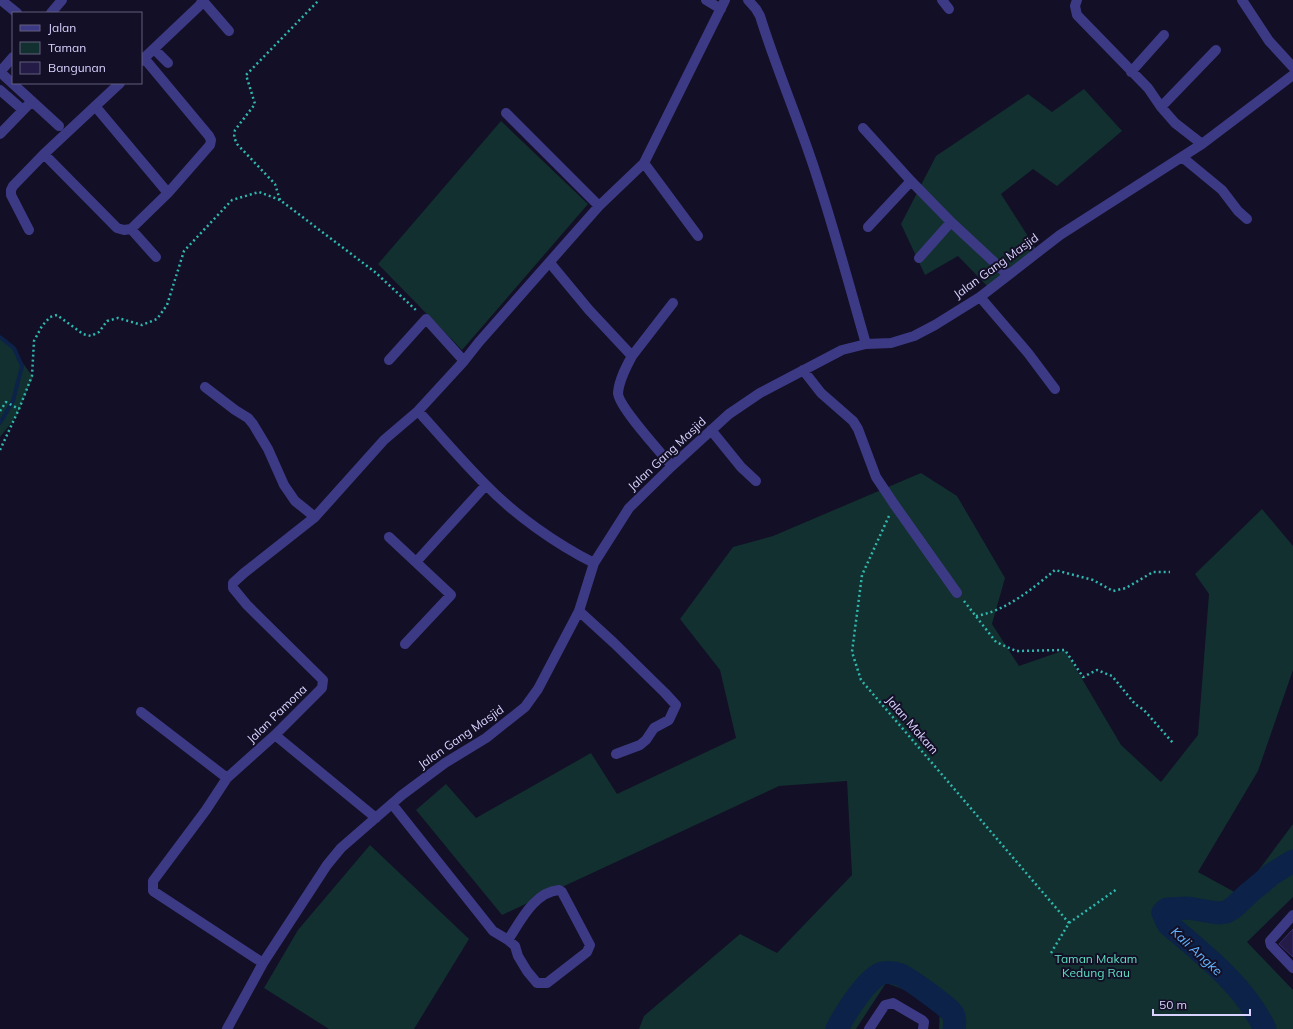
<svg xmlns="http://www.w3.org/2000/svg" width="1293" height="1029" font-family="Mulish,sans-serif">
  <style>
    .green { fill: #12302f }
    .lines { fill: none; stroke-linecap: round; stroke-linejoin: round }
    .stream { stroke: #0c2248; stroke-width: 4 }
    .river { stroke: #0c2248; stroke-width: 23 }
    .building { fill: #241b47; stroke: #3b2d73 }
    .path { stroke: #2fb8b0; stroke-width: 2.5; stroke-dasharray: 2 3; stroke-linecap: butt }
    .minor { stroke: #3d3a85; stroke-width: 10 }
    .labels { text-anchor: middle; stroke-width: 4; stroke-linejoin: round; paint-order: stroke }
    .street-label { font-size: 12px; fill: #d9d4ff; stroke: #130f26 }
    .park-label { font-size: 12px; fill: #5fe0c0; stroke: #130f26 }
    .water-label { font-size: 13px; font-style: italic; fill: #62b6ff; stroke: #130f26 }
  </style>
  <rect width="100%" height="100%" fill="#130f26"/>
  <path class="green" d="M1084,89L1122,131L1057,186L1033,169L1001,194L1036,249L988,287L958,256L925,275L901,224L936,156L1028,94L1052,112Z
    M501,121L588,204L462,350L378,264Z
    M0,336L6,340L33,377L16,417L0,437Z
    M921,473L957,496L1005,578L992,624L1019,666L1065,650L1121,745L1161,782L1198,735L1209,594L1195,574L1262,509L1293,546V670L1258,771L1198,872L1240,895L1293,824V897L1247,942L1293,990V1029H939L940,1003L886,983L856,1029H639L644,1016L740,934L777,953L852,875L847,781L779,786L502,915L416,810L446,784L476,818L591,753L617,794L736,738L720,670L680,619L733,547L773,536Z
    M370,845L469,939L414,1029H329L264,988L298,930Z"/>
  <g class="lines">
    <path class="stream" d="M0,337L14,348L22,366L13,401L0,423"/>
    <path class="river" d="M837,1029C844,1015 868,976 883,973C888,972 896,973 901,975C909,979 949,1007 953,1014C955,1018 955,1024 954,1029
      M1265,1029C1244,985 1204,955 1168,924L1163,913L1167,909L1188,908L1218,913L1226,912L1233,908L1249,893L1272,874L1293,861"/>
  </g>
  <path class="building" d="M1293,929V957L1279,944Z"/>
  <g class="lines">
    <path class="path" d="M280,200L275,184L237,144L234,137L235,130L255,104L246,75L319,0
      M0,411L6,402L19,409
      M0,450L19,409L32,376L34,341L42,326L50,317L57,315L83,334L91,336L99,332L107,321L118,318L142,325L157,319L167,305L184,251L232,200L259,192L280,200L375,272L418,312
      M889,516L862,575L852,652L861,680L1069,923
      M964,601L996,642L1016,651L1065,650L1083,677L1097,670L1112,676L1135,704L1144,710L1173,743
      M976,616C1006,611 1032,589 1055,570L1093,580L1113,591L1126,588L1153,572H1170
      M1051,953L1069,923L1117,889"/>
    <path class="minor" d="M1,0L17,13
      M706,0L721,9
      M748,0L756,9L760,16C777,71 800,123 817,177C835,232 850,288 866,344
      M942,0L949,9
      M1077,0L1075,6L1077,15L1148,88L1161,107L1175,123L1202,144
      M1242,0L1269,41L1293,67
      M203,1L229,31
      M51,13L62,0
      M154,49L168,63
      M141,61L199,6L203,0
      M0,72L59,126
      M0,72L13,57
      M1131,72L1164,35
      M120,83L44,154L117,228L124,230L131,229L156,257
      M0,90L23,110
      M95,106L168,193
      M1161,107L1216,50
      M506,113L599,206
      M863,128L911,181L951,222L1008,275
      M0,134L32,101
      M1182,157L1222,190L1238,211L1247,219
      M644,163L698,236
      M868,227L911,181
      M131,229L168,193L210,145L211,140L209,136L144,58
      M29,230L11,195V190L13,186L44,154
      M919,258L951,222
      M550,263L589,310L632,356C626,367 619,380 618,393C618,406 662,454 672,466
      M980,297L1028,353L1055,389
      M632,356L673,303
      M389,360L426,319L464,361
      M803,370L821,393L853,421L858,429L876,477L894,504L957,593
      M205,387L235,410L248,418L253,424L268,449L284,485L295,501L315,517
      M418,411C440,435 462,461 486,485C515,515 556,544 594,563
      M711,430L741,467L756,481
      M389,537L451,595L405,644
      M416,562L486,485
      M579,611L614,643L665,693L676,705L669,720L654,728L646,740L640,745L616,754
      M141,712L227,778
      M275,735L376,818
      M392,804L493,931L508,940L515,946L518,956L527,971L537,983H547L587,952L590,945L562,892L559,890C534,892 520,922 508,940
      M1293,915L1270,941L1271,945L1293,968
      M263,963L153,891V881L206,810L227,778L275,735L322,688L323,680L247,605L233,588V583L244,573L315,517L384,440L418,411L464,361L479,342L599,206L644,163L725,0
      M227,1029L263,963L327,865L341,848L402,795L445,763L486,738L525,707L538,689L579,611L594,563L629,508L672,466L729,414L760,393L842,350L866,344L891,343L914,336L935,325L980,297L1060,235L1202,144L1293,75
      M869,1029L885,1005L893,1003L922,1020L924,1022L923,1029"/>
  </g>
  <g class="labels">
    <g class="street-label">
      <text transform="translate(996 266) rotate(-36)" y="4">Jalan Gang Masjid</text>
      <text transform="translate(667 454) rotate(-43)" y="4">Jalan Gang Masjid</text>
      <text transform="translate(277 714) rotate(-44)" y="4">Jalan Pamona</text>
      <text transform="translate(912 725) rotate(49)" y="4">Jalan Makam</text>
      <text transform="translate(461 737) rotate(-35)" y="4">Jalan Gang Masjid</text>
    </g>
    <g class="park-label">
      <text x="1096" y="963">Taman Makam<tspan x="1096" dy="14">Kedung Rau</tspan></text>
    </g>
    <g class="water-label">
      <text transform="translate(1197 951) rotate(43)" y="5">Kali Angke</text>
    </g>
  </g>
  <rect x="12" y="12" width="130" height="72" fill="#130f26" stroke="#625e7d"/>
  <rect x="20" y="25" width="20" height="6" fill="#3d3a85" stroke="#625e7d"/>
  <text x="48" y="32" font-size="12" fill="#d9d4ff">Jalan</text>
  <rect x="20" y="42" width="20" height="12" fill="#12302f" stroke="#625e7d"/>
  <text x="48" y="52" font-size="12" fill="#d9d4ff">Taman</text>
  <rect x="20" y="62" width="20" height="12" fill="#241b47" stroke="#625e7d"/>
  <text x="48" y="72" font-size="12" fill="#d9d4ff">Bangunan</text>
  <path d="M1153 1009v6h97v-6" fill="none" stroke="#d9d4ff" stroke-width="2"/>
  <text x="1159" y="1009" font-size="12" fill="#d9d4ff" stroke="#130f26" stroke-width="3" paint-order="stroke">50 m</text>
</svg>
